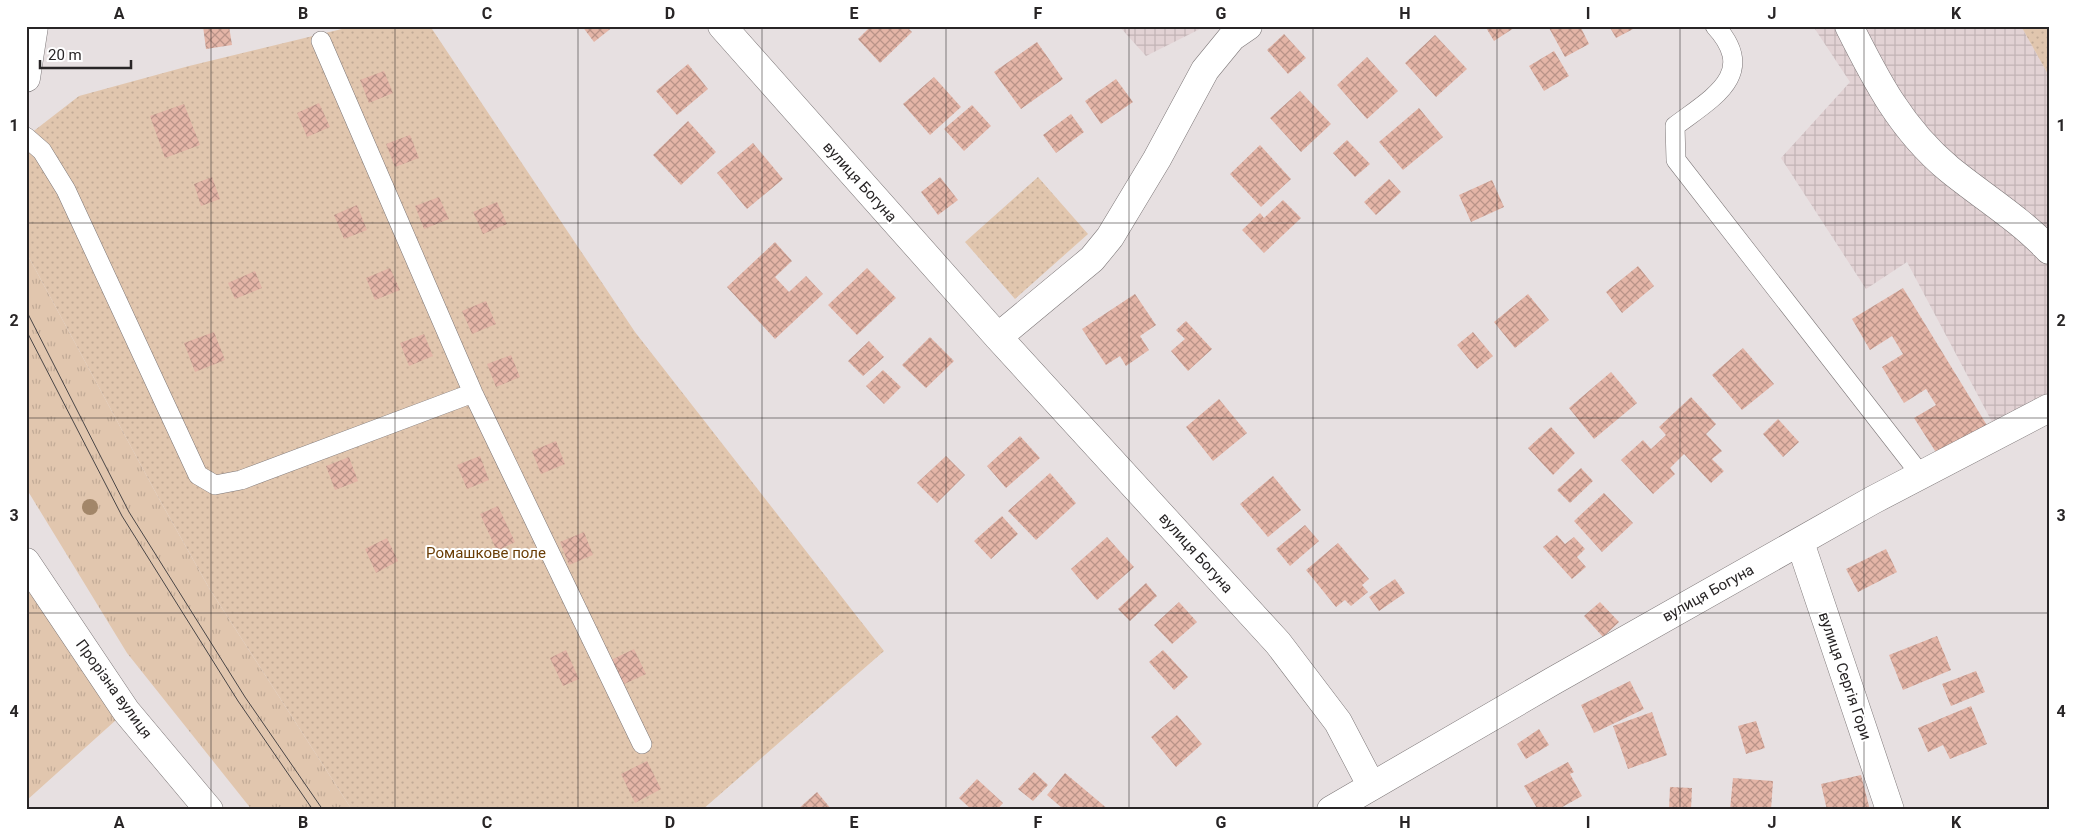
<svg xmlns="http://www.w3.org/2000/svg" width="2075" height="836" font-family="Roboto,sans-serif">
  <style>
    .industrial { fill: url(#industrial-grid) }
    .grass { fill: url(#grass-tufts) }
    .garden { fill: url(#garden-dots) }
    .building { fill: url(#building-cross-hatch) }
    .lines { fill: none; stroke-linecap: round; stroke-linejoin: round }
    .lane-casing { stroke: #7c7677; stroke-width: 20 }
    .street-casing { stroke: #7c7677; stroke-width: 29 }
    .secondary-casing { stroke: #7c7677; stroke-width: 29 }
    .lane { stroke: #fff; stroke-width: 19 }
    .street { stroke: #fff; stroke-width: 28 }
    .secondary { stroke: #fff; stroke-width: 28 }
    .tram { stroke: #4a4647; stroke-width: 1 }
    .tree { fill: #a28669 }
    .grid { fill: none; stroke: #282526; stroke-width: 1; stroke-opacity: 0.55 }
    .labels { text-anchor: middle; stroke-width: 4; stroke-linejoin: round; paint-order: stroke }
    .street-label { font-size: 15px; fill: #282526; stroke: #fff }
    .park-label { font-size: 15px; fill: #6a3d06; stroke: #fff }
    .neatline { fill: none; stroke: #282526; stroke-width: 2 }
    .grid-label { font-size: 16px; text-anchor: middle; font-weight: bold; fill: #282526 }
  </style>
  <defs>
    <pattern id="industrial-grid" width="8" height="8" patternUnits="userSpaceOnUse" patternTransform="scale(1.25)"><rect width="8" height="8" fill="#e2d2d4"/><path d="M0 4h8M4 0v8" fill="none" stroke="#c2b4b6"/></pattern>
    <pattern id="grass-tufts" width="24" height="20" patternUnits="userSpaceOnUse" patternTransform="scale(1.25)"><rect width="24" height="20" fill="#e1c6ae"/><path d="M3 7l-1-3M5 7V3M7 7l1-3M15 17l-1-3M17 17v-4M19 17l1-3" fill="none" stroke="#c1aa96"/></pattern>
    <pattern id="garden-dots" width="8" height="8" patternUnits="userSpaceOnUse" patternTransform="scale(1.25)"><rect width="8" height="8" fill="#e1c6ae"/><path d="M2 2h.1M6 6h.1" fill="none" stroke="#c1aa96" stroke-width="1.8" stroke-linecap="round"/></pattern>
    <pattern id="building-cross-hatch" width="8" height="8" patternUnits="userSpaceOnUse" patternTransform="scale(1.25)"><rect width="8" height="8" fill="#e4b5a7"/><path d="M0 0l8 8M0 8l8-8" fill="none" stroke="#b99388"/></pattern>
  </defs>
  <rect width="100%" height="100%" fill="#e7e0e1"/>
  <path class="industrial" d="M1119,26H1206L1146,56Z
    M1813,26H2021L2049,76V408L1999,435L1907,262L1866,289L1781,158L1850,82Z"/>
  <path class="grass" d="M26,252L157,495L209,588L352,810H252L127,653L26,488Z
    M26,562L126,711L26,801Z"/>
  <path class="garden" d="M346,26H430L635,332L884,651L702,810H352L209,588L157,495L26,252V137L79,96L189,66L346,28Z
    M2021,26H2049V76Z
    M1038,177L1088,234L1015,299L965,242Z"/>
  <path class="building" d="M203,26H229L232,45L206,49Z
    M582,26H614L594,42Z
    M871,26H906L912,32L880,63L858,39Z
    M1485,26H1517L1494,41Z
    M1548,26H1580L1589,44L1565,57Z
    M1609,26H1634L1635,28L1616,38Z
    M1284,34L1306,58L1288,74L1267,50Z
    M1435,35L1467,69L1436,97L1405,63Z
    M1037,42L1063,79L1021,109L994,72Z
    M1554,51L1569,76L1544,91L1529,66Z
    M1367,57L1398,91L1367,119L1337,85Z
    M688,64L708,89L677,115L656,91Z
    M384,71L393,93L369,103L360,80Z
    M934,77L961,107L930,135L903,104Z
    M1116,79L1133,102L1101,124L1085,101Z
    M1300,91L1331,124L1301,152L1270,118Z
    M319,103L330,127L307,137L297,113Z
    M184,104L200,145L165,158L150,116Z
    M972,105L991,126L964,151L944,129Z
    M1419,108L1443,137L1403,170L1379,142Z
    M1071,114L1084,132L1056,153L1043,135Z
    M688,121L716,152L681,185L653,155Z
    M410,135L419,158L395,167L386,144Z
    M1347,140L1370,164L1355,177L1333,153Z
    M753,143L783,179L747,209L717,173Z
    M1260,145L1291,179L1261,207L1230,174Z
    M212,177L220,199L201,206L194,184Z
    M940,177L958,200L938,215L921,192Z
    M1389,179L1401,192L1376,215L1364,202Z
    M1492,180L1504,207L1471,222L1459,195Z
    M439,197L449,219L424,229L415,206Z
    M1283,200L1301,218L1264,253L1242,230L1260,213L1264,218Z
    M497,202L507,224L483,234L473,212Z
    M357,205L367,230L344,239L334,215Z
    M775,242L792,261L775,277L789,292L806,276L823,294L775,339L727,287Z
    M1638,266L1654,286L1622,313L1606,292Z
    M390,268L400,290L375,300L366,278Z
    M867,268L896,298L857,335L828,305Z
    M255,271L262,288L235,299L228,283Z
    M1903,288L1988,427L1939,457L1914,418L1936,405L1926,389L1904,403L1882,367L1903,354L1892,336L1870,350L1852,319Z
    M1135,294L1156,325L1140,336L1149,350L1126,366L1120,356L1106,365L1082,329Z
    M1528,294L1549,320L1515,348L1494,322Z
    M486,301L496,324L472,334L462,311Z
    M1186,321L1212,349L1188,371L1171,351L1185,339L1176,330Z
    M214,332L225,360L195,372L184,343Z
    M1473,332L1493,356L1477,369L1457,345Z
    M424,334L433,356L409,366L400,343Z
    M930,337L954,361L926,388L902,365Z
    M869,341L884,357L863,376L848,361Z
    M1743,348L1774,384L1742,410L1712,375Z
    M511,355L520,377L496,387L487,364Z
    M883,370L901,387L884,404L866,386Z
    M1611,372L1637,403L1594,439L1569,408Z
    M1691,397L1716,424L1706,434L1722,451L1712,459L1724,471L1711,483L1684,454L1670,468L1675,474L1653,494L1621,460L1643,440L1651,449L1666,435L1659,427Z
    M1219,399L1247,433L1213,461L1186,427Z
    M1778,419L1799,442L1783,457L1763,434Z
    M1551,427L1575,453L1553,475L1528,448Z
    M1020,436L1040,458L1006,488L987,466Z
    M556,441L565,464L541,474L532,451Z
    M480,456L489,480L467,489L457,465Z
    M946,456L965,475L937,503L917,483Z
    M349,457L358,481L335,490L326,466Z
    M1581,468L1593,481L1570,503L1557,490Z
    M1050,473L1076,503L1036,540L1008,511Z
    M1273,476L1301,510L1268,537L1240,504Z
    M1604,493L1633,523L1602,552L1574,521Z
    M498,506L515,542L497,551L480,514Z
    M1002,516L1018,534L991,559L974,541Z
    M1305,525L1319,541L1290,566L1276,549Z
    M584,532L593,555L569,565L560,542Z
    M1557,535L1565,544L1574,537L1585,549L1577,557L1586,567L1572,579L1543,547Z
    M1107,537L1134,567L1097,600L1071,569Z
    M387,538L398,561L376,573L365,549Z
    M1338,543L1369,579L1362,585L1368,592L1351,606L1345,600L1336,607L1306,570Z
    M1886,549L1897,572L1858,592L1846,569Z
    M1395,579L1405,593L1379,611L1369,597Z
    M1146,583L1157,596L1130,621L1118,609Z
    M1179,602L1197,622L1172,644L1154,625Z
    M1600,602L1619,622L1603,637L1584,616Z
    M1937,636L1951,670L1903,690L1889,655Z
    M634,649L646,674L622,685L611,660Z
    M566,650L579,679L563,686L550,658Z
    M1163,650L1188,677L1174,690L1149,662Z
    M1976,671L1985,692L1951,706L1942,684Z
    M1630,681L1644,709L1594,733L1581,705Z
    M1971,706L1987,744L1950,759L1943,745L1928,752L1918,728Z
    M1652,712L1667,755L1628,769L1613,726Z
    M1177,715L1202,744L1176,767L1151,737Z
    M1756,721L1765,748L1746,754L1738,726Z
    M1539,729L1549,745L1526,759L1517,744Z
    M647,761L661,789L635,803L621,774Z
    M1568,762L1574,772L1570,774L1582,796L1557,810H1538L1524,786Z
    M1034,772L1048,785L1033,801L1018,789Z
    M1065,773L1109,810H1061L1062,808L1047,795Z
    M1861,775L1870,810H1827L1821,784Z
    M1733,778L1773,781L1771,810H1730Z
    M977,779L1003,803L997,810H972L959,798Z
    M1670,787L1692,788L1691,810H1669Z
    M817,792L832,810H797Z"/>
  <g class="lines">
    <defs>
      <path id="lane" d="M1715,26C1759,74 1712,98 1675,126L1676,160L1921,475
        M321,41L473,393L642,744
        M26,137L42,151L66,190L198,475L215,485L241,480L473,393"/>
      <path id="street" d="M722,26L998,337L1278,643L1338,722L1371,785
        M1849,26C1876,80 1901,129 1949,169C1982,196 2020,219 2049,250
        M26,78L34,26
        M998,337L1092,259L1110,237L1157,159L1205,70L1232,37L1248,26
        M1800,542L1890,810
        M1331,810L1553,681L1873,500L2049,408"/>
      <path id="secondary" d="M26,562L126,711L209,810"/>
    </defs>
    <use href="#lane" class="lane-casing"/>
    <use href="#street" class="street-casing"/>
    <use href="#secondary" class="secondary-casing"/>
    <use href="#lane" class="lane"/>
    <use href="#street" class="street"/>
    <use href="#secondary" class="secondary"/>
    <path class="tram" d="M26,310L129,512L245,697L323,810
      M26,330L122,516L238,701L313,810"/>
  </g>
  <circle class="tree" cx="90" cy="507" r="8"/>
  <path class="grid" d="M211,26V810M395,26V810M578,26V810M762,26V810M946,26V810M1129,26V810M1313,26V810M1497,26V810M1680,26V810M1864,26V810M26,223H2049M26,418H2049M26,613H2049"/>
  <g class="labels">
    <g class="street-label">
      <text transform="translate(860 182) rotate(48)" y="5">вулиця Богуна</text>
      <text transform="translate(1196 553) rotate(48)" y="5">вулиця Богуна</text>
      <text transform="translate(1708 593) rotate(-29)" y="5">вулиця Богуна</text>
      <text transform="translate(1845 676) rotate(71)" y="5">вулиця Сергія Гори</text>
      <text transform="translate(114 689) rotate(54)" y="5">Прорізна вулиця</text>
    </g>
    <g class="park-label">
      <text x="486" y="558">Ромашкове поле</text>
    </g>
  </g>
  <rect width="2075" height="836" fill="none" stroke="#ffffff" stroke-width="55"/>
  <path d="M40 60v8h91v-8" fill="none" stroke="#282526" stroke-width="2.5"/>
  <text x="48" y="60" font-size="15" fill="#282526" stroke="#ffffff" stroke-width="4" paint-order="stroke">20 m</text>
  <rect x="28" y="28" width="2020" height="780" class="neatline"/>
  <g class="grid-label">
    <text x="119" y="19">A</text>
    <text x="303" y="19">B</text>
    <text x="487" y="19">C</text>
    <text x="670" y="19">D</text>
    <text x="854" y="19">E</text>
    <text x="1038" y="19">F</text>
    <text x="1221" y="19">G</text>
    <text x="1405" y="19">H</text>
    <text x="1588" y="19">I</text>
    <text x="1772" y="19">J</text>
    <text x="1956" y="19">K</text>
    <text x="14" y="131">1</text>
    <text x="2061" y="131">1</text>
    <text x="14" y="326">2</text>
    <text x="2061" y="326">2</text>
    <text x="14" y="521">3</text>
    <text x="2061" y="521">3</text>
    <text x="14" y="717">4</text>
    <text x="2061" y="717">4</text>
    <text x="119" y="828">A</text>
    <text x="303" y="828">B</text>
    <text x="487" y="828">C</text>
    <text x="670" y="828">D</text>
    <text x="854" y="828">E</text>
    <text x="1038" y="828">F</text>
    <text x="1221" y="828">G</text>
    <text x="1405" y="828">H</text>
    <text x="1588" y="828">I</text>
    <text x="1772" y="828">J</text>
    <text x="1956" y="828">K</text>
  </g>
</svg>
